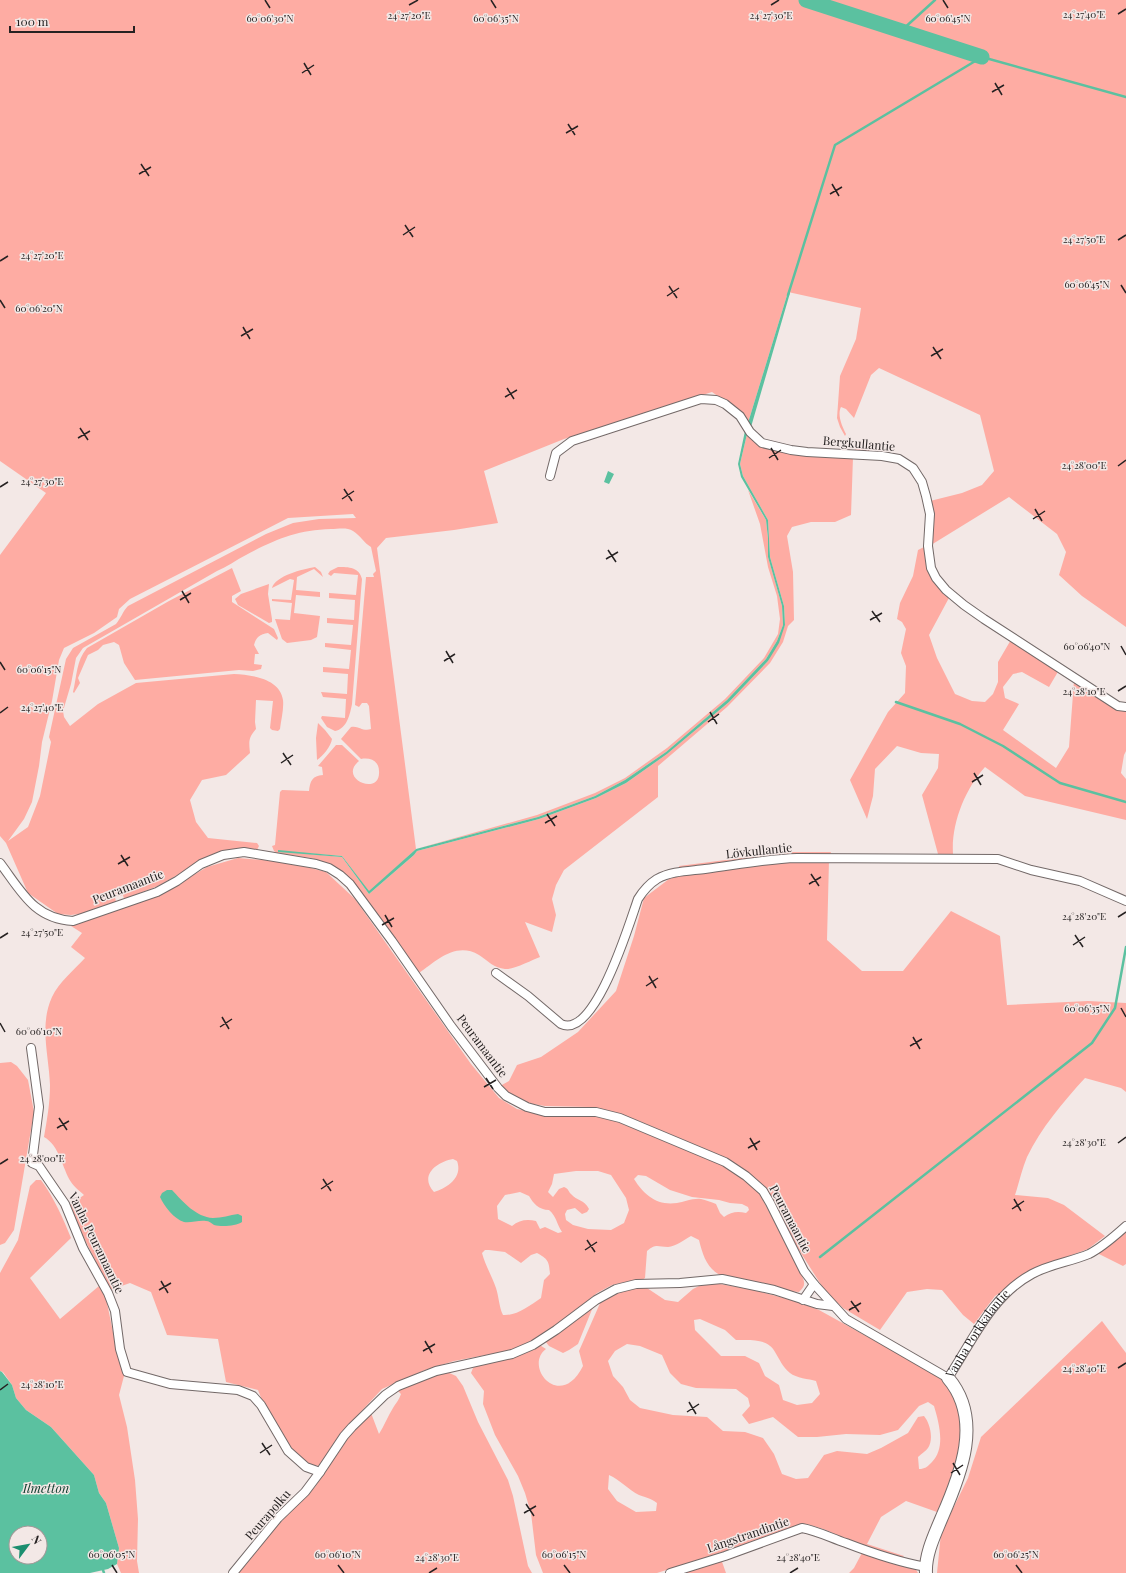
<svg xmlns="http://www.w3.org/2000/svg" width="1126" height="1573" font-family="'Playfair Display',serif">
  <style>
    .green { fill: #feaca3; fill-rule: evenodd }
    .water { fill: #5bc1a0; fill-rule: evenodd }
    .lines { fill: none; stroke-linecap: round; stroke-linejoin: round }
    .stream { stroke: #5bc1a0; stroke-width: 2.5 }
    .river { stroke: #5bc1a0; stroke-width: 15 }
    .street-casing { stroke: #736968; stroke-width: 10 }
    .secondary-casing { stroke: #736968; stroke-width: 14 }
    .street { stroke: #fff; stroke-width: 8 }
    .secondary { stroke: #fff; stroke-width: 12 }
    .ticks { fill: none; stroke: #262222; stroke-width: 1.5 }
    .labels { text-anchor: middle; stroke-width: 3; stroke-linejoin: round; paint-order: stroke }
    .street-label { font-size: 12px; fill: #262222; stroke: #f3e8e6 }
    .water-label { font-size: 13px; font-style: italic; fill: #134032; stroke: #f3e8e6 }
    .ticks-label { font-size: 10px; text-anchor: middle; fill: #262222; stroke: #f3e8e6; stroke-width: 3; stroke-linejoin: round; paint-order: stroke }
  </style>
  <rect width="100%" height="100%" fill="#f3e8e6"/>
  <path class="green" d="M0,0H1126V627L1082,596L1059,575L1066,552L1057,534L1009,497L931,545L930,501L962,493L982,485L994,471L980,415L879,368L871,375L854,418L846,409L841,407C837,415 842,426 846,434L845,436L840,427L837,418L840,376L856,339L861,308L788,292L748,423L743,414L712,392L564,439L484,471L498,523L454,530L386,538L377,548L416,849L537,815L595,793L625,778L667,748L725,699L764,658L778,634L780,619L777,596L768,567L760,524L748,490L766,520L768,538V557L782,606L783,625L777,641L766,659L727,700L666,752L625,780L595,796L538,817L416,849L369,892L342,856L278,851L342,857L369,894L414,855L417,851L539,819L596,798L626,783L667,754L729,702L768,661L785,625L784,606L770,557L768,520L743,476L740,464L747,434L761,445L853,457L851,515L835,522H811L792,527L787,536L793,572L794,620L788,626L783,642L770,663L727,707L658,766V797L564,870L556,885L552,899L556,915L552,932L525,922L540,957C532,960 513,970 505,969C494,968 488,961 479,955C456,941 436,961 419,973L364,897L321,861L311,858L277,853L274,851L272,846L275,845L280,792L282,790L309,791C310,781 312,776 323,775L322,767L318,766L336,745H342L359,761C337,779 381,797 379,771C379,761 370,757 361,759L341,739L351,727C358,725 363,732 371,729L369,706L367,703H362L359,707L355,705L366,577H374L373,574L376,571L371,547C364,543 360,535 353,531C347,527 338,529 331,529C297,530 276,539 246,555C236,560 227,567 217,571L83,648L76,658L71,684L63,711L64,717L70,726L98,704L136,683L234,674C251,675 280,678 283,700C284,709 281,720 280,729L278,731L272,730L270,728L273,701L256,700L255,722L256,729C248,738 249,742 250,753L226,775L202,780L190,800L196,822L208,838L257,843L259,846L257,850L254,851L209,857L158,886L124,899L123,895L115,897L116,902L86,913L71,915L58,914L28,893L6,843L0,836V555L46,493L0,461ZM353,514L356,518L319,519L293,523L266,534L128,606C123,611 121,618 116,624L73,648L66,659L49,737L51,742L40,796L28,827L8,841L24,819L32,802L39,766L42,742L52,701L59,660L64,648L94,633L117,617L119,609L130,599L288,518Z
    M857,442H866L870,452L856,454L855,444Z
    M924,547L928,566L950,596L929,635L937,658L955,694L972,701L985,702L993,694L998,682V662L1012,638L1059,670L1049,687L1022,672L1013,674L1003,687L1005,698L1019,704L1003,730L1056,768L1069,747L1074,681L1106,703L1126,710V751L1124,755L1121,773L1126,779V820L1025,796L985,767C965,789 951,824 953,854H938L922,795L938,768L939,754L921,753L897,746L875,769L873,796L867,819L850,780L888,712L905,693L906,666L901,653L906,629L902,622L897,619L900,603L913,576L918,550Z
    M315,567L321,572L323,577L314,569L297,577L296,590L320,592V597L296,595L294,613L320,616L317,637L311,640L287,643L282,639L275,619L290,620L292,603L272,601V599L291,600L294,580L290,579L272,588C275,576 303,569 315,567Z
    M338,567C349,567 359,567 362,579L352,704C350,714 347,729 335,731L327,727L321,718L322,716L345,718L346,699L323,697L321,692L347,694L348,674L323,672V667L349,669L351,650L325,647V643L351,645L353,625L327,623V618L354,620L355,600L329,598V593L356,595L358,575L334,573L331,576L328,574L330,571Z
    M232,568L241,591L232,596V602L274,629L278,638L277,640L268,633C260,634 256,637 254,645L259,654H255L254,664L262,665L261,669L253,671L239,670L135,680L124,663L119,645L114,642L103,645L98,650L88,655L78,678L80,683L74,693L73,692C77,676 76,661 87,648L169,601Z
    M269,584L268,594L272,619V622L269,623L238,605L235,599L241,594Z
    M318,723L325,730L332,739C331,746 323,756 317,760L316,738Z
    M787,852H831L830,855L680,870L679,866Z
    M238,858L288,862L326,872L355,899L471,1064L499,1098L517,1109L544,1115L598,1117L613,1120L720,1164L745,1179L760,1194L801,1274C805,1282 806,1286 799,1292L789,1291L722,1276C707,1269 703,1256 699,1240L691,1236C684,1240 676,1246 668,1247C658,1247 656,1243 647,1251L645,1278L640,1281L625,1282L612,1285L597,1293L564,1320L537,1338L512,1350L454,1361L425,1370L382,1389L344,1430L321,1466L309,1465L288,1446L265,1408L258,1390L226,1382L218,1339L167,1335L151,1292L130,1283L110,1290L68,1206L84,1195C80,1191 74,1187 71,1182C62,1168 60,1146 44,1137C47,1120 50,1103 50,1085C49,1056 39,1025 52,997C59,982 74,970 85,958L71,947L82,933L71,926L163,893L207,867ZM453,1159L457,1161C463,1177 448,1188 434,1192C419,1176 436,1162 453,1159ZM576,1171H598L611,1175L626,1198L629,1210L624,1223L611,1230L588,1229L573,1225L566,1220L565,1214L567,1210L575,1208L582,1214L587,1212L589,1209C584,1199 577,1201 571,1194C568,1191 569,1189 564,1187L559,1189L553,1197L548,1192L552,1184L554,1174ZM638,1175L646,1176L670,1190L692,1197L719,1200L730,1203L742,1204L748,1207L749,1210L746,1213C737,1211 731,1212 724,1217L720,1213L716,1204C711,1202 706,1200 701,1199C693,1198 684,1202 677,1203C657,1206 644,1195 634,1179ZM520,1192L529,1196C533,1203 539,1210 549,1210C557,1217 556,1223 562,1232L558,1233L545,1227L540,1229L536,1221C527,1219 519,1220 512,1226L498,1219L497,1206L505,1195ZM485,1250H489L505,1252L521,1263L531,1255L537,1253C548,1259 549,1261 550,1274L544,1280L541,1298C529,1306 517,1316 503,1315C499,1307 499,1297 496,1288C492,1276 485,1265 482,1253Z
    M829,860L827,940L862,971H903L951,911L1000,936L1007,1005L1088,1001L1126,1003V1092L1121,1088L1085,1078C1063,1102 1041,1128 1027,1157C1022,1169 1019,1183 1015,1195L1048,1198L1064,1205L1105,1236L1088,1249L1037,1268L995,1296L974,1324L963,1315L942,1290L927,1289L907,1292L880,1330L843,1308L825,1291L754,1179L728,1159L639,1121L615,1113L591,1107L545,1106L527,1103L516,1098L500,1086L509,1081L517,1065L541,1057L578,1032L616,991L634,936L644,898L669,879L681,875L782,861Z
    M11,1062L17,1066L28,1080L34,1112L14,1230L5,1243L0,1245V1063Z
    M36,1180H41C54,1198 63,1218 71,1238L30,1278L60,1319L99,1286L106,1298L114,1337L124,1376L119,1395L127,1427L135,1480L138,1519L137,1561L139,1573H121L117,1564L119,1548L106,1503L99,1493L94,1475L51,1427L26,1410L16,1398L12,1385L3,1372L0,1371V1273L18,1240L30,1186Z
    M1126,1229V1264L1123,1266L1095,1252Z
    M703,1284H720L754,1290L795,1301L819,1310L933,1373L942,1380L952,1393L959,1407L962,1443L952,1479L937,1512L906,1501L881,1517L867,1544L904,1556L901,1559L856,1544L826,1530L807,1524L790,1528L738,1547L657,1573H543L536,1555L531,1513L525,1493L518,1476L495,1435L483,1404L484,1391L471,1373L473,1368L478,1365L538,1344L546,1349C523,1366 560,1412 583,1366L579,1351L601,1301L618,1291L644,1286L665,1300L678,1302L693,1289ZM700,1319L725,1330L736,1340C750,1340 768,1338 775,1352C780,1360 782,1366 790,1373C796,1378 809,1379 816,1381L820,1394L812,1403L797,1405L783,1400L779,1385L765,1376L759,1363L745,1356H721L695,1330L694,1320ZM627,1344L640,1346L662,1355L670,1373L681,1384L696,1388L736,1389L748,1398L750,1406L742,1415L749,1424L773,1417L798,1437H817L846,1434L880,1435L898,1430L919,1406L928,1402L934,1406C939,1423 946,1448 932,1462C927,1467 925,1469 919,1469L918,1457C921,1454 926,1451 928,1448C934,1439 930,1423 924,1416L918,1417L908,1433L881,1448L867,1454L837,1451L824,1455L808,1478L796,1479L782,1474L774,1454L763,1438L745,1432L723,1431L707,1417L673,1415L640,1408L630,1400L623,1387L613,1376L608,1361L615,1351ZM609,1475C620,1480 629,1490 639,1495C647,1498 650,1498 657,1503L656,1511L636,1512L617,1501L608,1489Z
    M593,1307L578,1344L569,1350L563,1353L549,1346L545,1341Z
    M1102,1321L1126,1353V1573H937L941,1533L968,1478L981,1437Z
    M445,1371L456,1376L463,1386L478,1422L508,1480L513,1496L528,1566L532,1573H237L274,1529L315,1487L347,1436L371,1413L379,1434C384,1426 388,1416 393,1408C396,1403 399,1400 401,1394L396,1389Z
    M863,1551L915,1568L918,1573H849L854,1568Z
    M721,1559L726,1573H680Z"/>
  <path class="water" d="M788,292L790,293L751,427L748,423Z
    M745,431L747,434L740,464L743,476L768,520L770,557L784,606L785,625L779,643L768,661L729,702L667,754L626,783L596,798L539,819L417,851L414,855L369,894L342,857L278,852V850L342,856L369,891L416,849L538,817L595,796L625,780L666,752L727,700L766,659L777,641L783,625L782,606L768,557V538L766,520L741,477L738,464Z
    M608,471L614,474L609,484L604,482Z
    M167,1190H172C183,1202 196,1217 213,1218C222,1218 230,1215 238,1214L242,1216V1222C236,1226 222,1227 214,1225C211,1223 209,1221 206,1221C199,1220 191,1223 184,1222C174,1219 164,1206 160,1197L162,1193Z
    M0,1371L2,1372L12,1385L16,1398L26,1410L51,1427L94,1475L99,1493L106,1503L119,1548L117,1564L108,1569L90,1573H0ZM16,1533H40V1557H16Z"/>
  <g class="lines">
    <path class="stream" d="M901,31L935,0
      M788,295L835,145L982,57L1126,97
      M896,702L960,724L1003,746L1060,783L1126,802
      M820,1257L1092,1043L1115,1008L1126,947
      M103,1570L104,1573"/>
    <path class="river" d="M806,0L982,57"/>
    <defs>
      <g id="street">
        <path d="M550,476L556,453L572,441L701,399L716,400L725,404L740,416L750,432L762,443L791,450L807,452L882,456L899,459L913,468L922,482L926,496L930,514L928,546L931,568L936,578L946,590L964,605L984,619L1118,706L1126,707"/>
        <path id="s1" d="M0,863C21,891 34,919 73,921L157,892L177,881L201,864L223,855L244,852L316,864L329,868L340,875L350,884L392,941L451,1026L498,1088L506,1096L527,1107L545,1112H596L620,1118L725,1162L746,1176L763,1191L770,1203L804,1271L814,1284L846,1319L948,1378C972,1342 991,1296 1032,1274C1050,1264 1070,1262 1089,1254C1101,1248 1116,1235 1126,1226"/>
        <path d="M496,973L528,996L561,1024C595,1040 630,921 638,899C643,891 649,884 657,879C671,871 690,871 705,869C736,865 766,859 797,858L998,859L1031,870L1080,881L1126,901"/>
        <path d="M31,1048L39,1107L32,1163L39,1166L65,1204L83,1248L108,1293L115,1311L120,1349L127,1372L170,1384L238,1390L253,1396L261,1405L288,1451L306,1467L320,1472L344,1436L352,1427L385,1395L398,1386L436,1371L512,1354L533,1345L556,1330L596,1300L616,1289L636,1284L680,1283L722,1279L774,1290L817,1304L833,1306"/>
        <path d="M803,1300L814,1284"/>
        <path d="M233,1573L278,1518L305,1492L320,1472"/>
        <path d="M670,1573L725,1556L802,1528C818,1531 831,1538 846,1543C872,1553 898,1562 926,1567"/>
      </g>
      <path id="secondary" d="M926,1573C925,1554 935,1534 942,1517C961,1474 983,1419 948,1378"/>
    </defs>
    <use href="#street" class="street-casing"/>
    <use href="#secondary" class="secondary-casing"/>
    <use href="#street" class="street"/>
    <use href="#secondary" class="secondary"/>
  </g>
  <path class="ticks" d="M265,0L270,8M491,0L496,8M943,0L948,8M409,5L418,0M771,5L779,0M1118,14L1126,9M304,63L311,75M302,73L314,65M995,83L1002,95M992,92L1004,85M568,124L575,135M566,133L578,126M141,164L149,176M139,174L151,167M832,184L839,196M830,194L842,187M405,225L413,237M403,235L415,227M1118,240L1126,235M0,261L8,256M1121,285L1126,293M669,286L677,298M667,296L679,288M0,300L5,308M243,327L250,339M241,336L253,329M933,347L941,359M931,356L943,349M507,388L514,399M505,397L517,390M80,428L88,440M78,438L90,431M771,448L778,460M769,458L781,450M1118,466L1126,460M0,487L8,482M344,489L352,501M342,499L354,491M1035,509L1042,521M1033,519L1045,511M608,550L616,562M606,559L618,552M182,591L189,603M180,600L191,593M872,611L880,622M870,620L882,613M1121,646L1126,655M446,651L453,663M444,661L455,654M0,662L5,670M1118,691L1126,686M710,712L717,724M0,713L8,707M708,722L719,714M283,753L291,765M281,763L293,755M974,773L981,785M972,782L983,775M547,814L555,826M545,823L557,816M121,855L128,866M118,864L130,857M811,874L819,886M809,884L821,877M385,915L392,927M1118,917L1126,912M382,925L394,918M1075,935L1083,947M0,938L8,933M1073,945L1085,937M649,976L656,988M646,986L658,978M1121,1008L1126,1017M222,1017L229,1029M0,1023L5,1032M220,1027L232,1019M913,1037L920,1049M910,1046L922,1039M486,1078L493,1089M484,1087L496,1080M59,1118L67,1130M57,1128L69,1121M750,1138L757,1150M1118,1143L1126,1137M748,1148L760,1141M0,1164L8,1159M323,1179L331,1191M321,1189L333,1181M1014,1199L1021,1211M1012,1209L1024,1201M587,1240L595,1252M585,1250L597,1242M161,1281L168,1293M159,1290L171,1283M851,1301L859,1312M849,1310L861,1303M425,1341L432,1353M423,1351L435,1344M1118,1368L1126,1363M0,1390L8,1384M689,1402L696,1414M687,1412L699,1404M262,1443L270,1455M260,1453L272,1445M953,1463L960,1475M951,1473L963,1465M526,1504L534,1516M524,1513L536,1506M112,1565L117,1573M338,1565L344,1573M564,1565L570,1573M1016,1565L1022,1573M429,1573L437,1568M790,1573L798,1568"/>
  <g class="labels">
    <g class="street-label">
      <text transform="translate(859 444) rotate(5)" y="4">Bergkullantie</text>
      <text transform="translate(759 851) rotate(-6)" y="4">Lövkullantie</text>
      <text transform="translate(128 887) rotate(-21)" y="4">Peuramaantie</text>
      <text transform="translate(482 1046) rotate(53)" y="4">Peuramaantie</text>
      <text transform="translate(790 1219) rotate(62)" y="4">Peuramaantie</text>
      <text transform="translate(96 1243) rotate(64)" y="4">Vanha Peuramaantie</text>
      <text dy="4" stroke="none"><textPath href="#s1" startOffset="1265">Vanha Porkkalantie</textPath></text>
      <text transform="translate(268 1515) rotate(-49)" y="4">Peurapolku</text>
      <text transform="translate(748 1535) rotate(-19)" y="4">Långstrandintie</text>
    </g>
    <g class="water-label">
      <text x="46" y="1493">Ilmetton</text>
    </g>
  </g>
  <g class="ticks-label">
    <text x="1084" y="18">24°27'40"E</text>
    <text x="409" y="19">24°27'20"E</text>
    <text x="771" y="19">24°27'30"E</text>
    <text x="948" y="22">60°06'45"N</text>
    <text x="270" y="22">60°06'30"N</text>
    <text x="496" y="22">60°06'35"N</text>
    <text x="1084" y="243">24°27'50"E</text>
    <text x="42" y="259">24°27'20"E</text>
    <text x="1087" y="288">60°06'45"N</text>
    <text x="39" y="312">60°06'20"N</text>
    <text x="1084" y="469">24°28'00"E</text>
    <text x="42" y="485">24°27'30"E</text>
    <text x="1087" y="650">60°06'40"N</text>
    <text x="39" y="673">60°06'15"N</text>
    <text x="1084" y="695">24°28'10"E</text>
    <text x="42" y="711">24°27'40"E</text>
    <text x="1084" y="920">24°28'20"E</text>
    <text x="42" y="936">24°27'50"E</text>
    <text x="1087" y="1012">60°06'35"N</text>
    <text x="39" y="1035">60°06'10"N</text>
    <text x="1084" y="1146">24°28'30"E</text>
    <text x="42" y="1162">24°28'00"E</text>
    <text x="1084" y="1372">24°28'40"E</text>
    <text x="42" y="1388">24°28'10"E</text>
    <text x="112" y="1558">60°06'05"N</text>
    <text x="338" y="1558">60°06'10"N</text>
    <text x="564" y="1558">60°06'15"N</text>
    <text x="1016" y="1558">60°06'25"N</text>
    <text x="437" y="1561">24°28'30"E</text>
    <text x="798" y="1561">24°28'40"E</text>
  </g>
  <g transform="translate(28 1545) rotate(58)"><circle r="19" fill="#f3e8e6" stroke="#a19998"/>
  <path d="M0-3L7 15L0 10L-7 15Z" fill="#1b8e6f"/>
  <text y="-6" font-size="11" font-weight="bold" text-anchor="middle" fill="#262222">N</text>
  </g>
  <path d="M10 26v6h124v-6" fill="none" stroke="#262222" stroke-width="2"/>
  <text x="16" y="26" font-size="12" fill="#262222" stroke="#f3e8e6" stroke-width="3" paint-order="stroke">100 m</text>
</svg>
